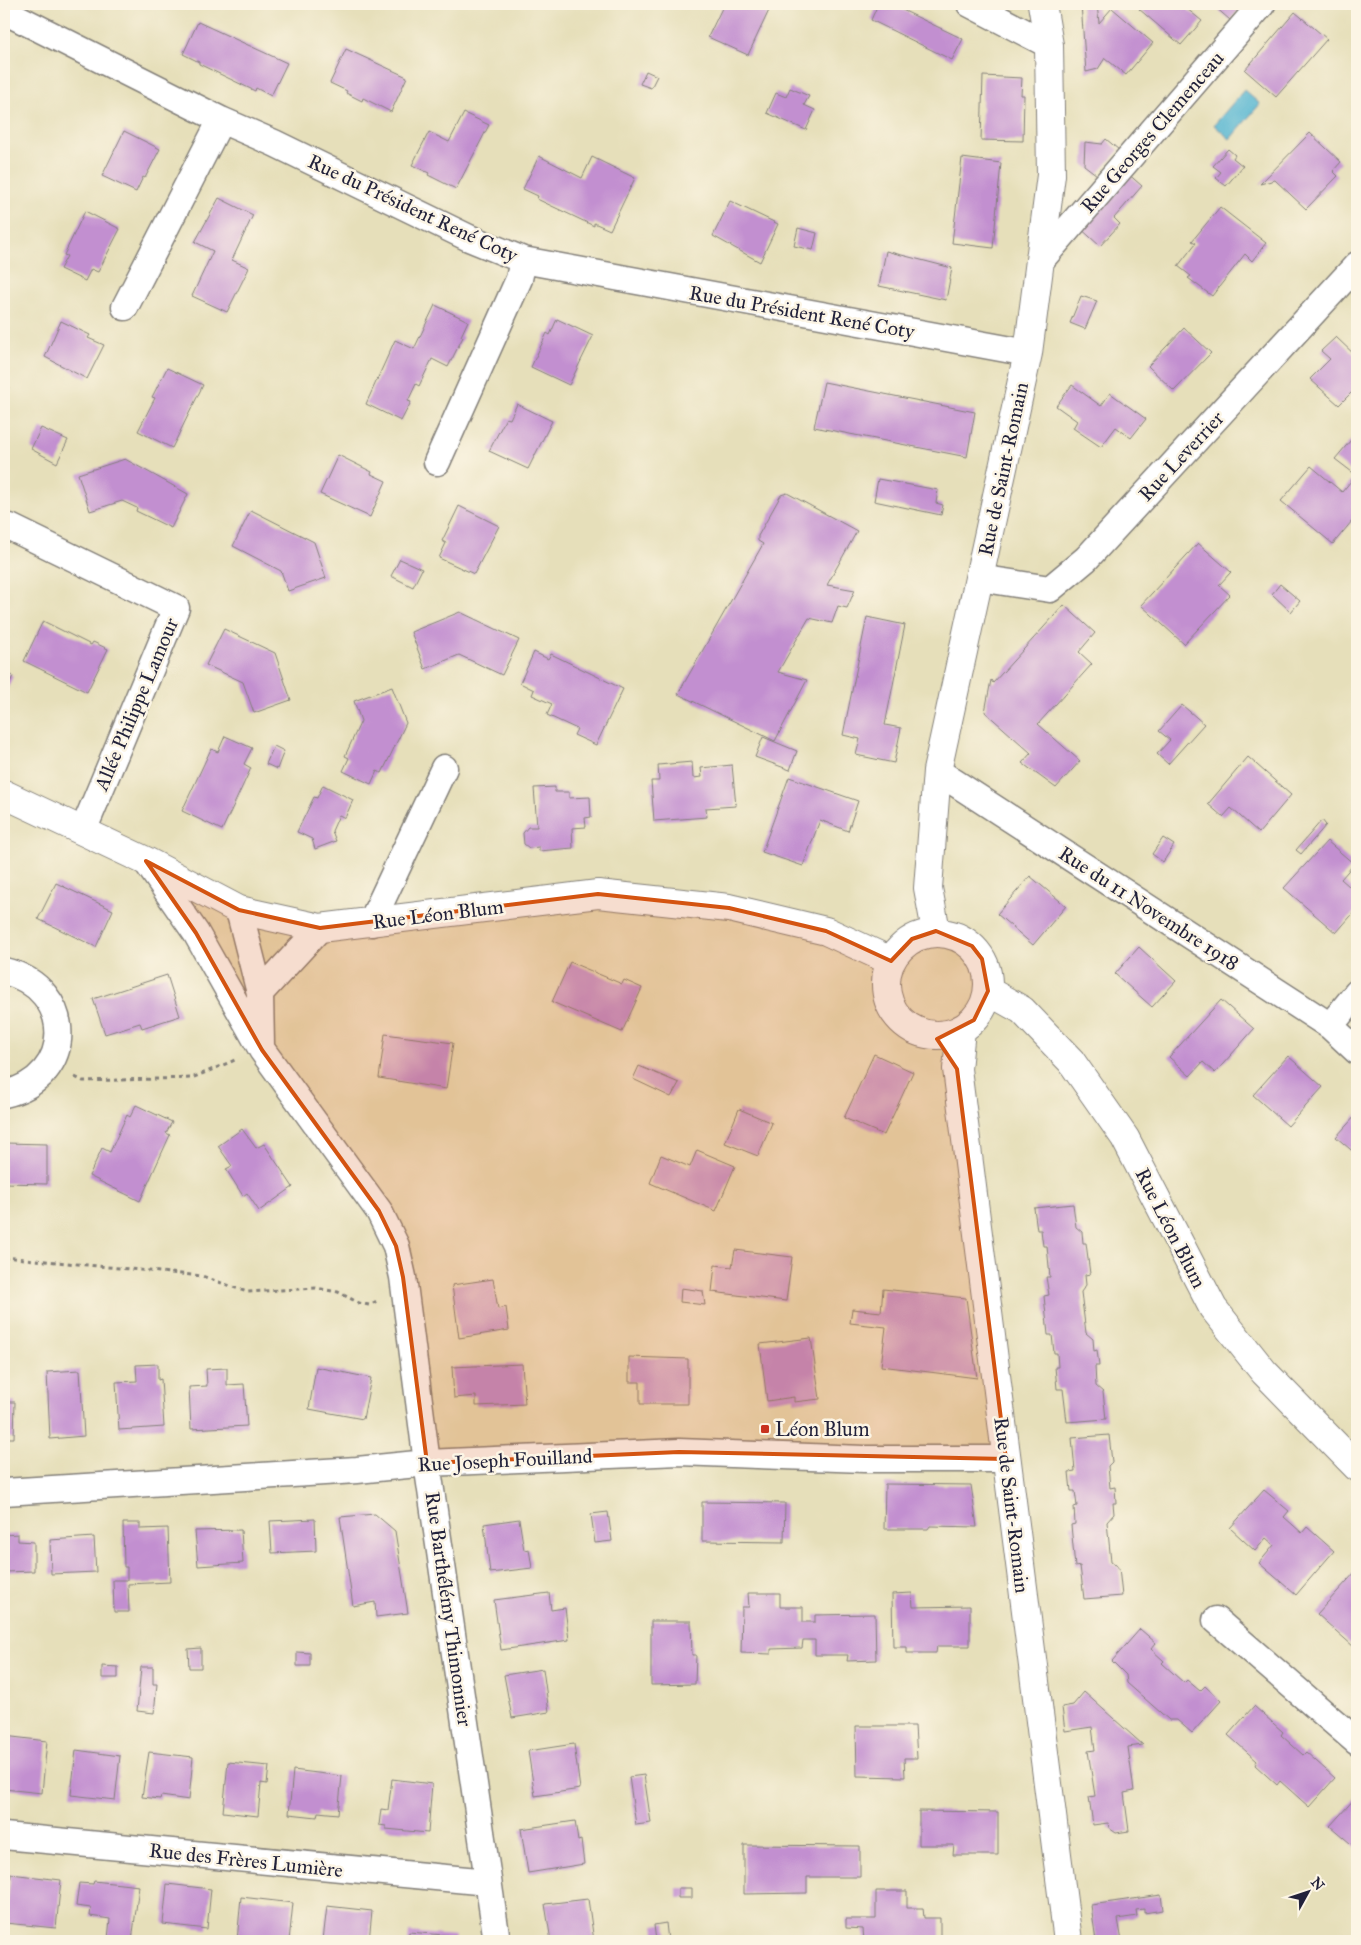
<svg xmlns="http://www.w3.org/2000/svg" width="1361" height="1945" font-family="'IM FELL Great Primer',serif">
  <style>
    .water { fill: #52b5d1; stroke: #3a6c86 }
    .building { fill: #c28fd0 }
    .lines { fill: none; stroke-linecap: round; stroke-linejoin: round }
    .minor-casing { stroke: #84807a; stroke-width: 29 }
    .tertiary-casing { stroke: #84807a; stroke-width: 30 }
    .path { stroke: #84807a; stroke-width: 3; stroke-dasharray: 4 4; stroke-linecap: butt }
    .minor { stroke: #fff; stroke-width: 26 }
    .tertiary { stroke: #fff; stroke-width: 28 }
    .marked { fill: #d45411; fill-opacity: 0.2; stroke: #d45411; stroke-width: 4; stroke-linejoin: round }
    .poi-dot { fill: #c8321e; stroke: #fcf5e5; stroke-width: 2 }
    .labels { text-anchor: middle; stroke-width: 5; stroke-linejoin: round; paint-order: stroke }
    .street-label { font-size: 20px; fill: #22223b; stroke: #fcf5e5 }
    .poi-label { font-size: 20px; fill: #22223b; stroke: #fcf5e5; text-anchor: start }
  </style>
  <rect width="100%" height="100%" fill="#fcf5e5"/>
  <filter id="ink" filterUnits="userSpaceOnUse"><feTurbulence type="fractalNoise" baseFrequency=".02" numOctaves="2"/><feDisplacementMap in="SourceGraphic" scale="10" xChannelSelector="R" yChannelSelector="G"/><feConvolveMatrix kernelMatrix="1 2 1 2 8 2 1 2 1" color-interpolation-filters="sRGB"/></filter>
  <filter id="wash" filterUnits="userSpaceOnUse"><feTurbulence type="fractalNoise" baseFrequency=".0096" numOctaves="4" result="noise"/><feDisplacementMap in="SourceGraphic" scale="20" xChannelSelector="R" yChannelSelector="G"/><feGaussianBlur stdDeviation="1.12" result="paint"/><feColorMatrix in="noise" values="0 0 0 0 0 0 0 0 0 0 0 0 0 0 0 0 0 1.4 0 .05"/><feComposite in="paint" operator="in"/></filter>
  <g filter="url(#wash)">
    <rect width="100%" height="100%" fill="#e6dfba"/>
    <path class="water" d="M1244,90L1260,104L1230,139L1214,125Z"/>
    <g id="blocks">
      <path class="building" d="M724,4H772L748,55L708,37Z
        M878,4H890L963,39L952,60L871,20Z
        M1081,4H1097L1099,23L1112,8L1153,43L1126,75L1105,58L1098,69L1086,72Z
        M1143,4H1181L1202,21L1181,45L1139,9Z
        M1216,4H1244L1230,20L1214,6Z
        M1295,12L1327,39L1276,97L1245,70Z
        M198,22L287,63L271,96L256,88L255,91L199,64V62L183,54Z
        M346,49L407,77L391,112L363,98L362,101L346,93L347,91L330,83Z
        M646,71L657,76L651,88L640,84Z
        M983,76L1022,78L1021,95H1024L1023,141L981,140Z
        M790,88L809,96L804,105L815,110L806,130L767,113L776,93L786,97Z
        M464,113L489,125L456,189L428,175L429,173L412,165L429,132L449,142Z
        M124,131L160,149L145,178L143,177L136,192L102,176Z
        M1310,133L1341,162L1333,171L1338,176L1306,209L1275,180L1260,184Z
        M1106,139L1119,150L1097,175L1084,165L1085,142L1102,144Z
        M1228,149L1235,155L1233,158L1243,166L1226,186L1216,178L1221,172L1213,166Z
        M539,156L582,178L592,157L635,178L610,230L594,223V226L537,199L538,196L523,189Z
        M962,158L1001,163L993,248L952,243Z
        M1126,172L1142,186L1114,218L1120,224L1100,246L1079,227Z
        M219,198L253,215L232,260L249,268L227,312L192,296L213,251L195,242Z
        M730,201L778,224L760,262L713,236Z
        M1220,207L1266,243L1252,261L1245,254L1212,296L1188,278L1191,276L1178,266L1196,243L1192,241Z
        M85,211L120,229L98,272L91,269L85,281L60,269L67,256L64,255Z
        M798,228L817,233L813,250L794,246Z
        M886,251L952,268L946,300L879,286Z
        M1081,296L1097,301L1085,329L1070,323Z
        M435,305L468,321L461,336L463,337L448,367L432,359L419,386L416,384L408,401L411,402L401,421L366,404L395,340L414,349Z
        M557,319L593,336L569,385L531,367L547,333L550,335Z
        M61,321L90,335L88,338L104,345L87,379L45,357Z
        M1184,328L1211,353L1174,391L1148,366Z
        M1336,337L1357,357V394L1353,391L1339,405L1310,379L1330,359L1321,351Z
        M167,368L203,385L172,448L138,431L155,398L152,397Z
        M824,382L975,412L967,457L814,427Z
        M4,385L9,387L4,397Z
        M1072,385L1101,406L1110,393L1146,419L1131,438L1116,427L1101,447L1073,428L1077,421L1056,406Z
        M517,404L552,421L528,469L489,451L506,418L510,419Z
        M41,428L68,440L57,463L31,449Z
        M1351,440L1357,446V515L1333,544L1281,501L1311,466L1342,492L1356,475L1335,459Z
        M338,455L372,472L371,474L386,481L370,517L320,494Z
        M125,459L188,494L171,528L136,511L137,508L122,501L90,511L78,474Z
        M878,479L938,490L936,503L943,505L941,515L874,501Z
        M787,493L857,531L827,585L855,590L847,608L838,606L832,623L809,618L778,672L807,680L775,741L678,694L763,544L758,541V536L781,495Z
        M459,506L499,526L474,574L439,558L446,543L442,541Z
        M251,510L314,542L326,578L288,591L281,571L233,546Z
        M1198,543L1231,572L1219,585L1230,595L1184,644L1141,605Z
        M400,559L422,569L413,587L391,576Z
        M1280,584L1300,601L1291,612L1272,594Z
        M1064,605L1095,633L1079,652L1092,664L1038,724L1080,761L1056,788L1022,763L1031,753L985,712L991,680L993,683Z
        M460,612L519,640L502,675L459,655L425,669L411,632Z
        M867,617L905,625L885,725L901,728L894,763L856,755L860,739L843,735Z
        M43,621L91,645L93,642L108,649L87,692L24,661Z
        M224,629L275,653L291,700L254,713L243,682L206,665Z
        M534,652L548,659L551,654L623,689L596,745L574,735L577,729L547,715L552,704L532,695L534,690L520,683Z
        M4,671L13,676L4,696Z
        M392,687L406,723L382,773L377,771L371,784L343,771L349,758L345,756L361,721L354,701Z
        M1182,705L1204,724L1168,764L1157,754L1170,740L1159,731Z
        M225,736L252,748L244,764L251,768L222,830L182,811L211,749L218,752Z
        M763,737L797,751L790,770L755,757Z
        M274,746L284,751L277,769L266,764Z
        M1248,757L1291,795L1259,833L1231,808L1223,817L1208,804Z
        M692,762L693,778L702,777L701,768L732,765L736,806L706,808L707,817L654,821L651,781H659L658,765Z
        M789,777L858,801L848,831L820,820L803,866L762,852Z
        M323,785L353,800L345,818L339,815L332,831L336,841L315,849L312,839L297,832L314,797L317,798Z
        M555,787V792H569V798L590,797L591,817L585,818L586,827L572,828L573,848L539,851V847L529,848L524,844L523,833L528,827H537L534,788Z
        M1322,820L1326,825L1301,854L1296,850Z
        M1163,838L1174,845L1163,862L1152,854Z
        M1327,841L1354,864L1341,879L1357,893V909L1336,933L1284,888Z
        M1030,876L1066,906L1033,945L997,914Z
        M56,883L113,910L96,947L38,919Z
        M1139,947L1176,981L1152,1007L1115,974Z
        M570,962L622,984L624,980L642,988L622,1032L552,1002Z
        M167,975L180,1016L142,1028L140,1023L105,1034L93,999Z
        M1221,1000L1254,1029L1215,1073L1203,1062L1190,1076L1169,1057Z
        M385,1034L453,1043L446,1089L379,1078Z
        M874,1054L913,1072L884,1135L844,1118Z
        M1288,1056L1323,1087L1288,1126L1253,1095Z
        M639,1066L679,1083L671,1097L633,1079Z
        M136,1105L172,1122L166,1133L170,1135L140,1201L89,1176L102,1148L110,1152L127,1115L130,1117Z
        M739,1109L772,1123L758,1156L725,1143Z
        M1357,1114V1155L1336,1137Z
        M242,1129L256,1148L264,1144L293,1187L259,1211L247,1193L243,1196L226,1169L232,1166L218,1146Z
        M4,1143L47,1144V1184L4,1183Z
        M697,1150L735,1166L716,1211L650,1183L661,1155L690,1167Z
        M1073,1204L1076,1227L1082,1232L1083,1243H1086L1090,1274L1085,1275L1086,1285L1081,1292L1086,1333L1093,1339L1094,1351L1097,1350L1099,1366H1095L1096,1386L1103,1392L1106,1419L1067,1422L1063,1389H1057L1055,1367H1058L1057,1353H1054L1052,1335H1048L1044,1296L1049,1295L1046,1277H1050L1047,1246H1043L1041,1230H1037L1034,1208Z
        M735,1250L792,1257L786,1301L712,1292L715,1265L732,1267Z
        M493,1279L498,1309L506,1307L509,1330L459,1338L452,1285Z
        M681,1288L703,1291L705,1305L680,1302Z
        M883,1289L966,1298L977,1378L881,1366L886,1327L850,1323L852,1309L881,1312Z
        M811,1338L820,1399L794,1402V1397L767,1401L760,1344Z
        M629,1357L688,1359V1404H640V1382H629Z
        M158,1364V1380L161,1379L164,1427L119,1430L116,1382L137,1381L136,1365Z
        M522,1364L525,1404L476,1406V1396L454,1398L452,1367Z
        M316,1367L371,1378L363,1419L309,1409Z
        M227,1368V1385L244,1384L247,1426L191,1429L189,1387L207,1386L206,1369Z
        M80,1370L84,1436L50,1439L47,1372Z
        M4,1402H15L14,1438H4Z
        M1109,1435L1112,1462L1108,1466L1110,1488L1115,1487L1116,1503H1113L1114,1514L1107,1522L1111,1562L1119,1568L1122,1596L1084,1599L1080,1566L1075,1567L1071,1525L1075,1524L1074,1507L1077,1506L1075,1491H1071L1069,1472L1075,1471L1072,1438Z
        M885,1484L971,1485L977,1527L930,1526L928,1529H884Z
        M1264,1490L1289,1511L1284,1517L1302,1533L1307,1527L1334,1551L1296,1595L1259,1563L1274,1545L1266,1538L1255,1551L1230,1528Z
        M702,1502L785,1503L784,1542L702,1541Z
        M608,1512L612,1541L595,1543L591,1514Z
        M375,1514L395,1531L408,1613L376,1617L375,1602L353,1606L340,1517Z
        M315,1519L316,1551L272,1553L270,1521Z
        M519,1519L524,1550L529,1549L532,1568L490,1573L484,1524Z
        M123,1523H140V1529L168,1528L170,1582L128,1584L129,1612H114L113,1580H127V1567H124Z
        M241,1530L243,1563L198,1566L195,1531Z
        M18,1534V1541L34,1542V1571L4,1572V1535Z
        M94,1537L96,1572L51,1574L50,1540Z
        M1357,1570V1644L1354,1647L1317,1614Z
        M549,1593L551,1610L565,1608L569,1640L501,1650L494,1600Z
        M748,1593H780V1607H803V1622H815V1615L875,1614L876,1660L847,1661L848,1655H815V1640H803L802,1648L771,1649V1654L741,1653L742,1607H749Z
        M912,1593L913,1607L970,1606V1646H937L936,1653H907V1647H893L892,1594Z
        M651,1621H691L692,1655H696L695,1684L651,1685Z
        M1140,1629L1156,1643L1151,1649L1164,1661L1162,1663L1184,1683L1187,1680L1200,1691L1205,1686L1221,1701L1192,1733L1177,1720H1169L1127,1683L1126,1675L1112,1661Z
        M201,1648V1668H189L188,1649Z
        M297,1652L310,1653V1666H297Z
        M102,1666L118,1667V1678H102Z
        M141,1667H153V1684H157L154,1713L137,1711Z
        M543,1669L549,1712L512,1718L504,1675Z
        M1084,1692L1143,1745L1128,1747L1134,1791L1124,1793L1129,1831L1116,1833L1109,1828L1108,1823L1093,1825L1089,1797L1095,1796L1088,1751L1095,1750L1092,1727L1065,1731L1062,1707L1073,1705Z
        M1254,1706L1283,1732L1281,1735L1303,1755L1306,1752L1335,1778L1309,1807L1280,1781L1277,1785L1255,1765L1257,1761L1228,1735Z
        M856,1726H915L917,1758H904L905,1777L857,1776Z
        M4,1736L47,1741L42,1793L4,1789Z
        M574,1744L580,1789L535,1796L528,1751Z
        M76,1750L120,1756L115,1800L71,1795Z
        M149,1752L193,1757L189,1800L161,1796L160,1799L142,1797Z
        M228,1762L269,1766L267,1784L261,1783L258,1816L223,1812Z
        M293,1770L342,1776L338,1814L318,1812L317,1817L289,1814Z
        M644,1775L651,1823L636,1825L629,1777Z
        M392,1779L432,1784L428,1833L386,1829V1826L379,1825L381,1809L388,1810Z
        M1357,1796V1849L1330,1826Z
        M919,1811L998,1812V1855H953L954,1845H919Z
        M575,1821L578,1841L581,1840L584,1864L528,1873L521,1829Z
        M744,1845L860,1846V1877H807V1893L744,1894Z
        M11,1874L61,1880L56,1928L5,1923Z
        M94,1881L139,1886L132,1941L108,1939L110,1919L90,1916L91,1908L76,1906L79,1883L93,1884Z
        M167,1884L211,1889L207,1929L163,1924Z
        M678,1888H692V1898H678Z
        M876,1891H907V1908H923L924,1918H940V1941H864L863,1929L846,1928V1919H876Z
        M1161,1895L1163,1910L1144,1913V1909L1136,1910L1137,1916L1118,1919L1122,1941H1096L1091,1905Z
        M241,1897L293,1903L289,1941L262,1938V1941H237Z
        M588,1899L594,1941H551L545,1904Z
        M327,1906L372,1911L369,1941L323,1940Z
        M666,1923L668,1941H656L654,1925Z
        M409,1932L455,1936L454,1941H408Z"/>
    </g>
  </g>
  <g filter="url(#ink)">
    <use href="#blocks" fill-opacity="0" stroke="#84807a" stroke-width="1"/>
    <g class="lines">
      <defs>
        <path id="minor" d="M970,4L1049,45
          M4,11L221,120L274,143L469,238L523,260L1028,353
          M1041,260L1262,4
          M125,307L221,120
          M437,462L519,279L523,260
          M10,527L176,608L83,831
          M979,578L1050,589L1086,559L1357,265
          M937,771L1330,1026L1357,1051
          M146,861L196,933L262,1050L379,1211L396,1246L403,1277L427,1463L497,1941
          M239,910L260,993
          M371,923L444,768
          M4,971C76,988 77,1078 4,1094
          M1330,1026L1357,993
          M261,1046L260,993L320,928
          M4,1492L357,1470L427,1463L679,1452L864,1459H1006
          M1216,1620L1357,1742
          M4,1836L488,1882"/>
        <path id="tertiary" d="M4,794L146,861L239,910L320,928L598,894L729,908L826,931L891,961
          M936,931L928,888L937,771L1028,353L1051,175L1049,45L1042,4
          M886 984a51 51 0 1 1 102 0a51 51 0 1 1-102 0Z
          M988,991L1022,1010L1071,1061L1125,1138L1213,1308L1264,1372L1357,1467
          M961,1030L957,1069L1068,1941"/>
      </defs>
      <use href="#minor" class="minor-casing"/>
      <use href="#tertiary" class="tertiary-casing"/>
      <path class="path" d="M75,1077L83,1081L192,1078L235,1060
        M4,1257L202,1276L247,1292L316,1288L338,1292L359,1303L369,1305L377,1301"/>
      <use href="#minor" class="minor"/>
      <use href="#tertiary" class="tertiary"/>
    </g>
  </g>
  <path class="marked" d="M146,861L239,910L320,928L598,894L729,908L826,931L891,961L912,939L936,931L972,946L982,959L988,991L974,1020L937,1039L957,1069L1006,1459L679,1452L427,1463L403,1277L396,1246L379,1211L262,1050L196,933Z"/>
  <rect class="poi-dot" x="760" y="1424" width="10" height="10" rx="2.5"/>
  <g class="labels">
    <g class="street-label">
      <text transform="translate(1152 132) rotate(-49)" y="7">Rue Georges Clemenceau</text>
      <text transform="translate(413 208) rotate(25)" y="7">Rue du Président René Coty</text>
      <text transform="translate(802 312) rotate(10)" y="7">Rue du Président René Coty</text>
      <text transform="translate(1181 456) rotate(-47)" y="7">Rue Leverrier</text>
      <text transform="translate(1003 469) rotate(-78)" y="7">Rue de Saint-Romain</text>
      <text transform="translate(136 704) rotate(-67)" y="7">Allée Philippe Lamour</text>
      <text transform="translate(1149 908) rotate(33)" y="7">Rue du 11 Novembre 1918</text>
      <text transform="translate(438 914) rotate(-7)" y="7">Rue Léon Blum</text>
      <text transform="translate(1171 1228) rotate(63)" y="7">Rue Léon Blum</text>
      <text transform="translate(505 1460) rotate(-3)" y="7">Rue Joseph Fouilland</text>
      <text transform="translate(1012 1505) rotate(83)" y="7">Rue de Saint-Romain</text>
      <text transform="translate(449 1609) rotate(82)" y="7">Rue Barthélémy Thimonnier</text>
      <text transform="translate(246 1860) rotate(6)" y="7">Rue des Frères Lumière</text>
    </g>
    <g class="poi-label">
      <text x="775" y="1436">Léon Blum</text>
    </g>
  </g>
  <rect width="1361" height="1945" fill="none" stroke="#fcf5e5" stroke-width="20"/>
  <g transform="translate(1308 1892) rotate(50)" stroke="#fcf5e5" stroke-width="4" paint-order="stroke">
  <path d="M0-4L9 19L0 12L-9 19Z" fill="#22223b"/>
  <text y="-8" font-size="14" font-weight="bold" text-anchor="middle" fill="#22223b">N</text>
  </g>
</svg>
